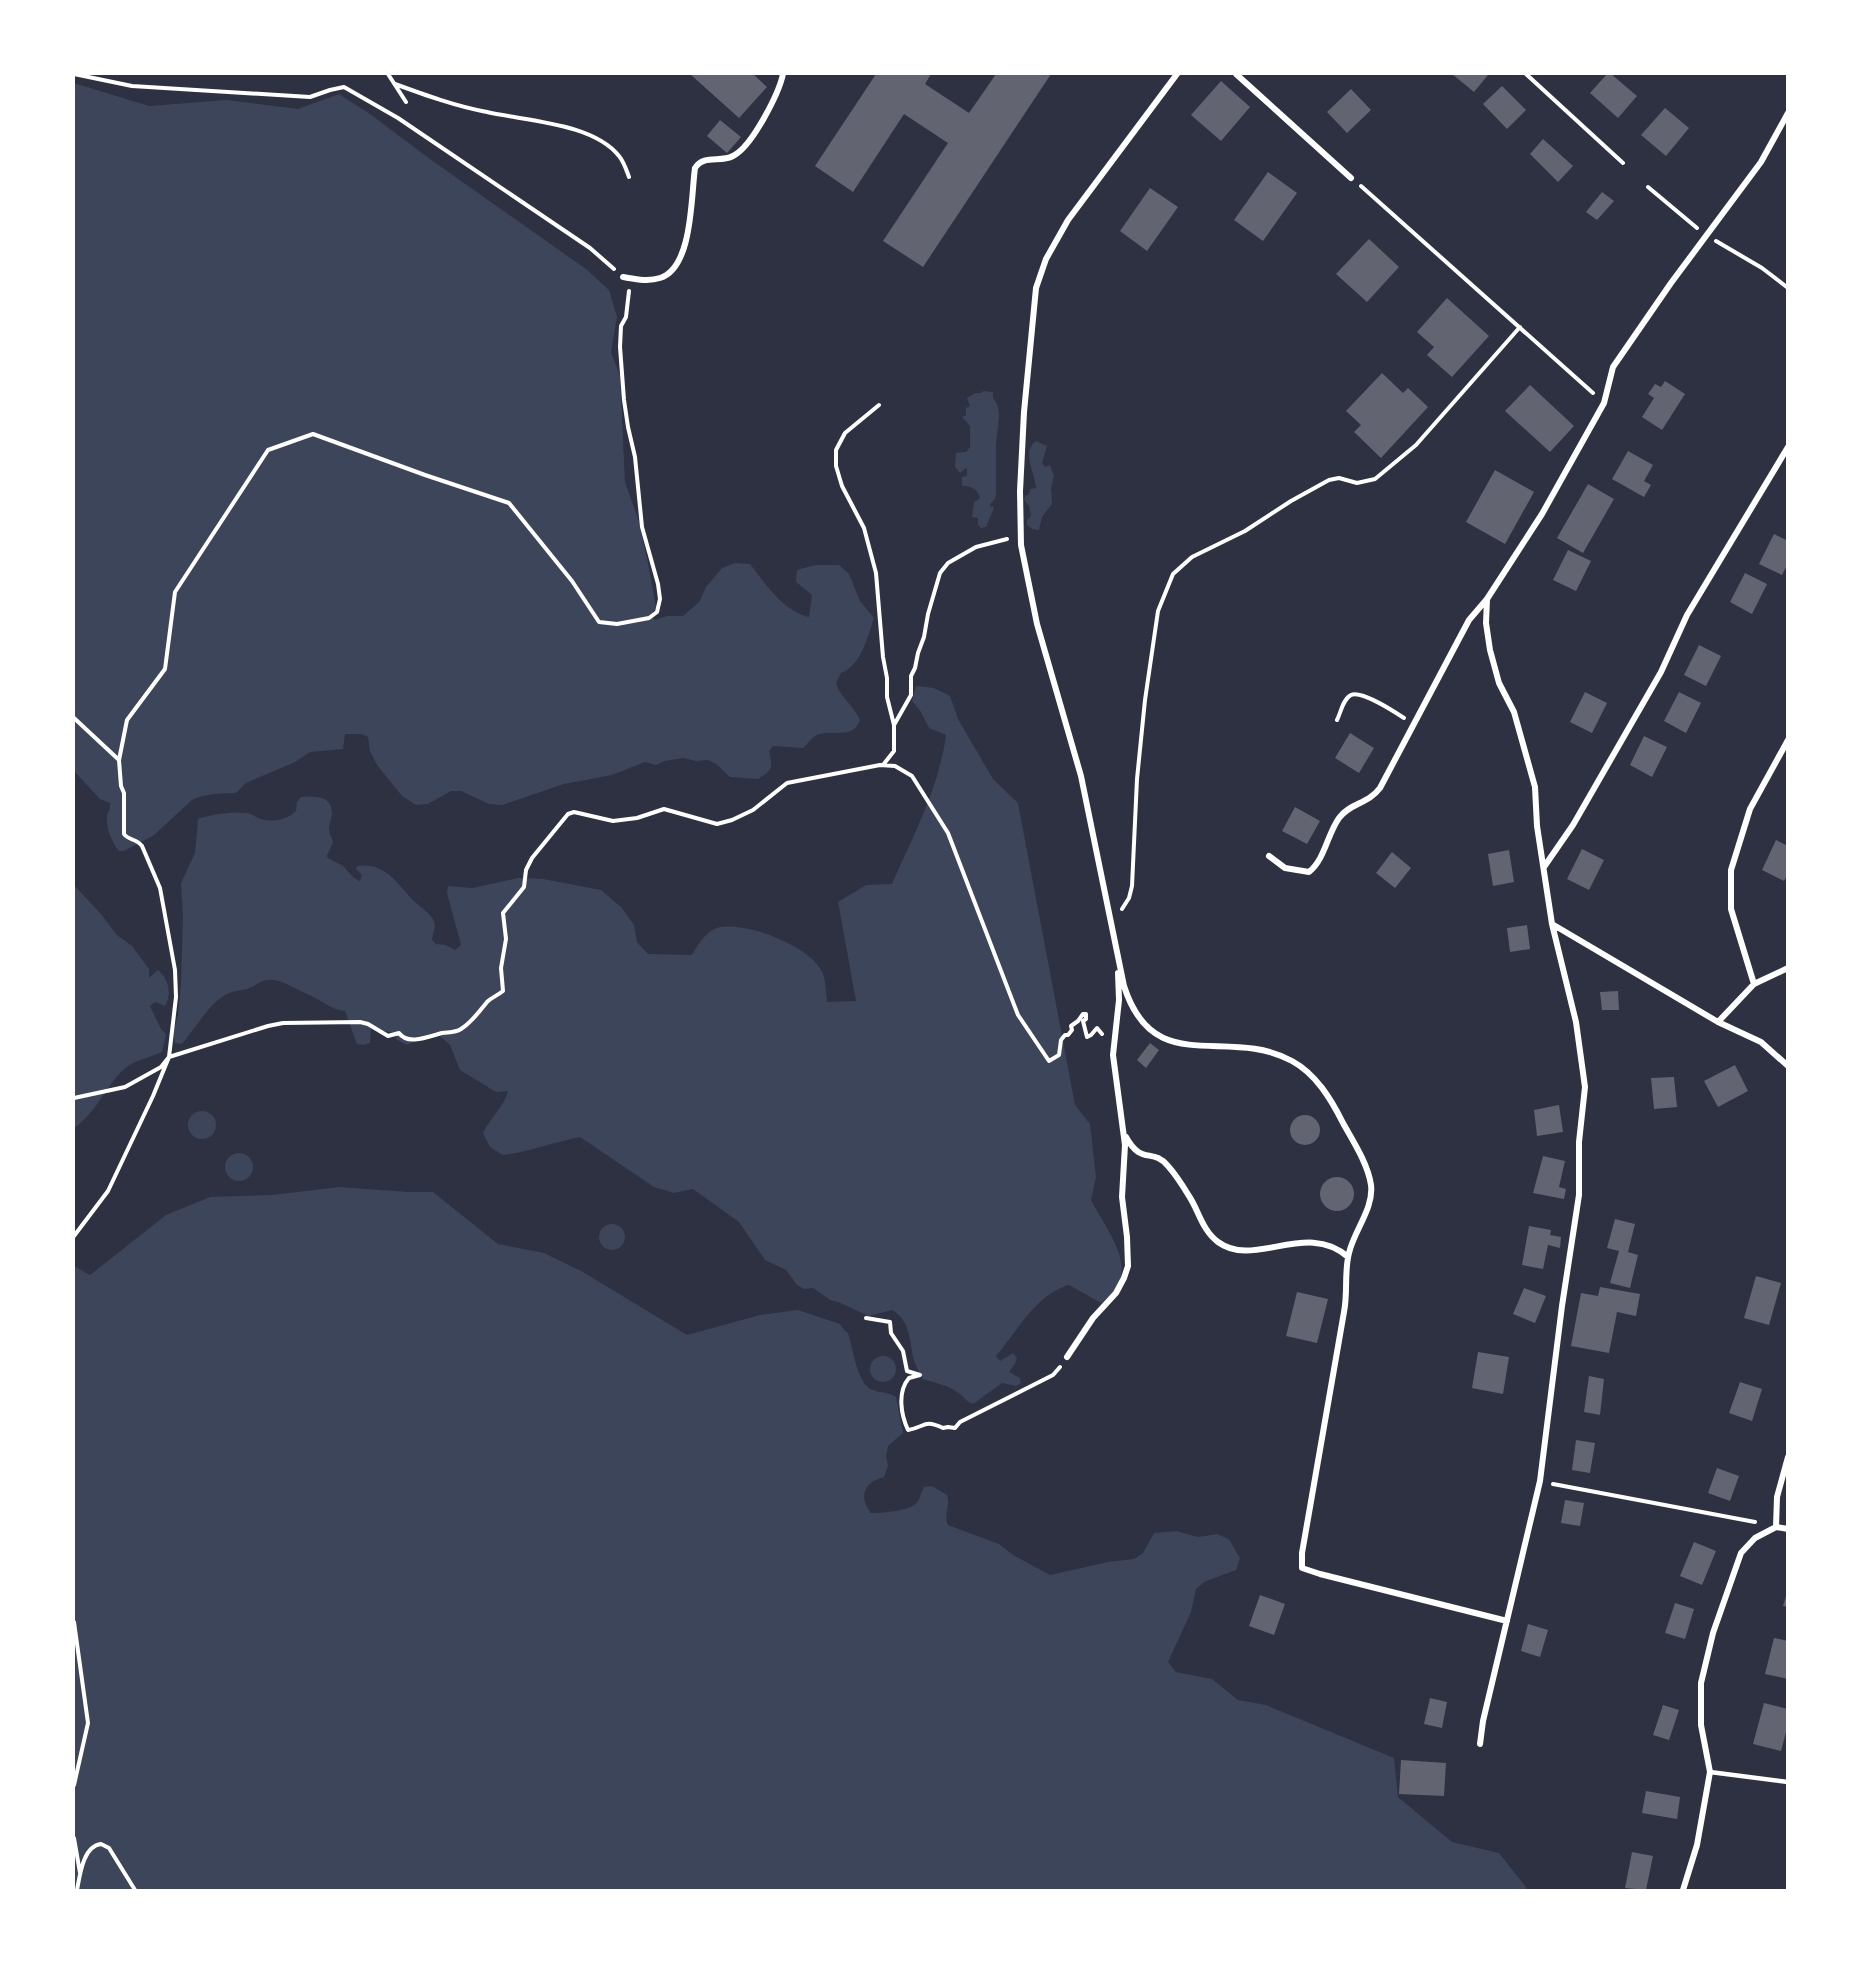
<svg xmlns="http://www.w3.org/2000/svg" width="1861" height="1964" font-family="Manrope,sans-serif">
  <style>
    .green { fill: #3c4559 }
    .building { fill: #626471 }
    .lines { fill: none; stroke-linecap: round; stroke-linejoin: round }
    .path { stroke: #fff; stroke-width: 4 }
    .service { stroke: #fff; stroke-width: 4.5 }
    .minor { stroke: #fff; stroke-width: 6 }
  </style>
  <rect width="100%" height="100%" fill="#2d3142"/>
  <path class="green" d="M74,83L149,106L227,100L298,109L339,94L370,114L430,159L586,269L609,290L617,317L611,352L620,376L625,482L638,519L648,563L656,607L651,616L655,620L667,616H683L699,602L706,587L722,568L735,563L750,564C766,584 783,611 809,617L812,595L796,582L797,570L815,565H839L849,574L860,601L874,618C868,636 861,666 841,673L836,683C840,697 854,706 860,720C853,741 832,728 817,735C812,737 807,745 803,748L773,746L769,751C773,768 773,770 758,779L730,777L716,764L708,760L696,761L683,758L665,761L656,765L645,762L612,775L564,784L502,805L489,804L461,791H451L428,804L416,805L402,796L377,765L370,751L368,737L362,734H345L343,749L310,752L295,762L246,783L236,793C220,794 206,793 192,800L153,836L124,851H119C112,843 106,828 107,817C108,811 111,809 110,803L100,799L74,771Z
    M984,391L993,392V398C1005,412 995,432 996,450C996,464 996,479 996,494L995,499L990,504V507L993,506L994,508L986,527L981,528L978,525V518L972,517L974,502L979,499L980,497C976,488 971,486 962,486V477L967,476V469L966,468L960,473L955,467L956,453L966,452L970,447V426L962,417L966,415V408L970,406L967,398L975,393H980Z
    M1036,441L1047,446L1042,463L1045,467L1050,465L1054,476L1051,488L1052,504L1042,517L1039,530L1032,529L1027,525V520L1031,516L1029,506L1024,500L1025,496L1029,494L1030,489L1036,488C1035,473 1021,452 1036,441Z
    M916,686L934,688L950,696L958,719L993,779L1018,803L1075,1105L1090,1124L1096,1177L1091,1200C1108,1233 1145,1274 1101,1303L1069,1285C1036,1294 1017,1332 996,1356L1000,1361L1013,1353L1017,1358L1015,1364L1009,1372L1020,1378L1021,1383L1016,1386L1002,1383L973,1404C966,1402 964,1396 957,1392C947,1385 935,1383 923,1379C919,1372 915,1365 913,1357C910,1340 909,1319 892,1310L869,1316L838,1302L830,1300L813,1288L804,1289L797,1285L786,1270L765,1260L739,1222L693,1189L674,1193L654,1187L580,1137C554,1142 530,1152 503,1155L490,1147L483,1133C490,1118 504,1107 508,1091L496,1092L460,1070L450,1045L435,1032L407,1045L397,1040L393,1033L371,1028L370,1043L363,1045L357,1044L345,1011C331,1010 320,999 307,994C297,990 284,981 273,980C264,979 259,983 252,987C243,991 234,990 225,995C207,1006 196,1028 182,1044L175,1043L173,1033L178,1015L181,984L183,916L181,883L195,853L198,819C212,814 229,812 244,813C252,813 254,817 261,819C272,823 289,819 296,811L297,802L301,797C314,797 331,794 332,813C332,818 329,823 329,828C329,833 332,838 333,842L327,856L328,858L343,866L354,878L360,881L362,875L356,869L357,866C386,862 396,883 414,901C420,907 430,913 434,921C436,927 433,934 432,940L436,944L446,945L455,950L461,945L447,893L448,886L472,888L518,878L543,879L601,890L621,907L634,925L637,942L648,954L692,955C697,946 706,931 717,928C743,920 808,945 821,970C826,978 826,993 827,1002L856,1001L838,902L866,885L892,884C913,836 939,788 946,735L929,728L921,712L912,701Z
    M74,885L101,914L117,935L132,946L149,969V978L158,970C169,979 172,994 165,1006L155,1002L150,1006L161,1029L166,1034L162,1052C149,1058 134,1060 123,1070C105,1088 95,1114 74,1128Z
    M188 1125a14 14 0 1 1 28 0a14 14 0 1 1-28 0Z
    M225 1167a14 14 0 1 1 28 0a14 14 0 1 1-28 0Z
    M339,1187L408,1192H433L498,1244L544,1253L583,1272L687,1335L760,1315L798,1310L840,1324L845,1331L848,1333C853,1348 857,1385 873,1390C881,1393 889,1392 896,1397L903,1433L888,1446L886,1456L888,1466L884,1477C864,1482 858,1497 871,1513C882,1513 913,1511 918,1501C921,1496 921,1492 924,1487L932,1486L947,1495C951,1507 943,1511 948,1525L999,1544L1013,1555L1050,1575L1108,1562L1134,1559L1143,1553L1154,1533L1176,1531L1198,1537L1217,1534L1229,1539L1240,1558L1236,1570L1204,1582L1196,1589L1191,1612L1168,1662L1176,1672L1212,1679L1238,1700L1266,1705L1394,1758L1398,1797L1452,1842L1499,1853L1526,1887V1890H74V1266L90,1275L166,1215L210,1197L272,1195Z
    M599 1237a13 13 0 1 1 26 0a13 13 0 1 1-26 0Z
    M870 1369a13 13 0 1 1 26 0a13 13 0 1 1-26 0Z"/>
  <path class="building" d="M690,74H753L767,87L739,118Z
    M876,74H931L925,84L969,113L996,74H1051L923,267L883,241L948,143L904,114L853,192L815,166Z
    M1452,74H1486L1488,75L1474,92Z
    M1607,74H1611L1637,96L1618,118L1590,93Z
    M1221,81L1250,107L1221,141L1191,115Z
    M1502,86L1526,110L1507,129L1483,104Z
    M1351,89L1371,110L1347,133L1327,112Z
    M1665,108L1689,128L1666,156L1641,135Z
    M720,120L741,137L727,153L707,136Z
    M1543,139L1573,166L1558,182L1530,154Z
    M1268,172L1297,193L1263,241L1234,220Z
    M1150,188L1178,207L1147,251L1120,231Z
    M1602,192L1614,201L1597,220L1586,212Z
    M1369,239L1399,267L1367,302L1336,274Z
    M1447,298L1489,336L1452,377L1427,355L1434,347L1417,332Z
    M1382,373L1403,393L1408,388L1428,407L1381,458L1354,432L1361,425L1346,411Z
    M1665,381L1685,394L1662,430L1642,417L1654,398L1648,394L1655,384L1661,387Z
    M1530,385L1574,426L1550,452L1505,411Z
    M1628,451L1653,465L1644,481L1651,485L1644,497L1612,479Z
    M1495,470L1534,492L1505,544L1466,522Z
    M1588,484L1614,499L1583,553L1557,538Z
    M1774,534L1788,541V563L1782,575L1759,564Z
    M1568,550L1591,561L1576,591L1553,580Z
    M1745,573L1767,584L1752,614L1730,602Z
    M1699,645L1721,656L1706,686L1684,675Z
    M1585,692L1607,703L1592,733L1570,722Z
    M1679,692L1701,703L1686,733L1664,721Z
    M1350,733L1374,748L1359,773L1335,758Z
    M1644,736L1667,747L1652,777L1630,765Z
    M1295,807L1320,821L1307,844L1282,831Z
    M1776,840L1788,846V874L1784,881L1762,870Z
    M1582,849L1604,860L1589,890L1567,879Z
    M1509,850L1514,882L1493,886L1488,854Z
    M1392,852L1411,868L1395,888L1376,873Z
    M1527,925L1530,949L1510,952L1507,928Z
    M1618,991L1619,1010H1602L1600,992Z
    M1150,1043L1159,1050L1146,1068L1137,1060Z
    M1735,1065L1748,1091L1718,1107L1704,1081Z
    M1674,1077L1677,1107L1654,1109L1651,1078Z
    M1559,1105L1563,1132L1537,1136L1534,1110Z
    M1290 1130a15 15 0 1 1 30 0a15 15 0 1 1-30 0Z
    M1543,1156L1565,1161L1559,1187L1566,1189L1564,1199L1533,1193Z
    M1320 1194a17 17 0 1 1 34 0a17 17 0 1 1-34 0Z
    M1615,1219L1635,1224L1628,1252L1638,1255L1630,1288L1610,1283L1619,1251L1607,1248Z
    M1529,1226L1551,1230L1550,1235L1561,1237L1560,1248L1548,1245L1543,1269L1522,1265Z
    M1756,1276L1781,1283L1769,1325L1744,1318Z
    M1600,1287L1640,1294L1636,1316L1617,1312L1609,1353L1571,1346L1581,1293L1598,1296Z
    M1524,1288L1546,1296L1535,1323L1513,1314Z
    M1297,1292L1328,1299L1317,1343L1286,1336Z
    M1478,1352L1509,1357L1503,1394L1472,1388Z
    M1589,1376L1604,1379L1600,1415L1584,1412Z
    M1740,1382L1762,1389L1752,1421L1729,1413Z
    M1576,1440L1595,1443L1590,1473L1572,1470Z
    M1717,1468L1739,1476L1730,1501L1708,1493Z
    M1565,1500L1584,1503L1580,1526L1561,1523Z
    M1694,1542L1716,1551L1702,1585L1680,1576Z
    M1787,1593H1788V1607L1783,1606Z
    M1260,1595L1285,1604L1274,1635L1249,1626Z
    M1675,1603L1694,1609L1685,1639L1665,1633Z
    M1528,1624L1548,1630L1540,1657L1521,1651Z
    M1774,1638L1788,1641V1679L1765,1674Z
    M1430,1698L1447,1702L1442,1728L1424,1724Z
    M1764,1703L1788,1709V1725L1781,1751L1753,1744Z
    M1663,1705L1679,1710L1669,1740L1653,1735Z
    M1401,1760L1446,1763L1444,1796L1399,1794Z
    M1646,1791L1680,1797L1677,1819L1642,1813Z
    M1632,1852L1653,1856L1646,1890L1625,1888Z"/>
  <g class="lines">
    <path class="path" d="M74,74L132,86L310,97L330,90L344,87L398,118L590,248L614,269
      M388,74L406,102
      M1526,74L1623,163
      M395,84C425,95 455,106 487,112C526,121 593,123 619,156C624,162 626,169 629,177
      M1361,186L1593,393
      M1648,187L1697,228
      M1716,241L1762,268L1788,288
      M879,405L845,433L836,450V466L842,486L864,528L876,573L883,657L887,678V697L894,725
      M74,718L119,760L121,786L124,793V834C128,840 137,839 142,846L160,888L175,970L176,997L169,1057L153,1096L108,1191L74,1236
      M1337,720C1341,712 1343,699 1351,695C1361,690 1395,712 1404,718
      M119,760L127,720L165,669L175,592L268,450L313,434L425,475L509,503L572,581L599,622L617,624L649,618L657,612L660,599L658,584L642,527L635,457L628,427L624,400L620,347L621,326L626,317L629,291
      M883,765L894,751V725L911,695V676L915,668L918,653L924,637L928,614L940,573L948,563L976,547L1007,539
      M1122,909L1129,898L1132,886L1137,779L1145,700L1158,611L1173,574L1192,557L1245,531L1291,501L1329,480L1339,478L1357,483L1375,479L1416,445L1520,327
      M74,1098L125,1087L161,1067L169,1057L268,1026L283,1023L360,1022L368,1024L388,1036L399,1033C408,1046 430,1036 442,1033C449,1032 455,1033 461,1029C472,1022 479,1012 487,1002C491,998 498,995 503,991L501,968L506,939L503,913L524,887L526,870L532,858L568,814L574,812L613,821L637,818L664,809L717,824L732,820L753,810L787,783L880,765L895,766L912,776L948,833L1018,1015L1049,1061L1059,1055L1061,1040L1065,1035H1068L1072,1030L1071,1026L1078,1021L1083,1014H1086V1019L1083,1021L1087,1037L1091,1035L1097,1028L1102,1034
      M866,1318L890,1322L891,1333L903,1351L907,1371L920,1375L909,1378C897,1392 901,1415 908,1430C926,1427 923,1419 943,1428L948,1427L955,1428L960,1422L1053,1375L1060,1367
      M1553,1484L1755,1522
      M74,1622L88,1723L74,1785
      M74,1838L80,1873
      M77,1890C80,1875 83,1846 101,1844L109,1848L135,1890"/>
    <path class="service" d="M1710,1772L1788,1782"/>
    <path class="minor" d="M1177,74L1068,220L1046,259L1036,288L1024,412L1020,491L1021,545L1037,624L1081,776L1124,986C1154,1080 1227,1025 1292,1061C1316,1074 1331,1099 1343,1123C1353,1141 1368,1164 1371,1185C1374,1208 1354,1231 1349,1253C1344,1272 1348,1292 1344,1312C1330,1392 1316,1472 1302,1553V1568L1320,1574L1507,1621
      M1236,74L1351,178
      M623,277C635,279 648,282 660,278C693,268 691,195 695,168C704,154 720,163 733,156C752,147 779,93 783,74
      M1269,856L1285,868L1309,872C1325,859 1327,835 1339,818C1350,803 1368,804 1380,788L1469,620L1487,599L1542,514L1604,403L1613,367L1671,283L1761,162L1788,113
      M1544,867L1573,825L1596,785L1661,672L1687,615L1788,447
      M1552,924L1718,1022L1761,1042L1788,1066
      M1754,984L1731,909V870L1750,809L1788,740
      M1718,1022L1754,984L1788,968
      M1126,1137C1142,1166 1152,1147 1168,1166C1176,1175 1183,1186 1189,1196C1199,1211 1202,1230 1218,1242C1254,1269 1307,1220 1348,1257
      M1067,1357L1093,1318L1116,1293L1124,1278L1128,1266L1127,1237L1122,1197L1125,1145L1113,1055L1119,1000L1118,973
      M1776,1527L1777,1497L1788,1457
      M1776,1527L1788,1529
      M1480,1744L1483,1721L1540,1481L1562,1306L1579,1195V1142L1585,1087L1576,1022L1552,924L1537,826L1535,787L1514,712L1499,683L1490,650L1486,623L1487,599
      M1683,1890L1697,1845L1710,1772L1701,1725V1683L1713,1633L1741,1553L1755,1538L1776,1527"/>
  </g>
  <rect width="1861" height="1964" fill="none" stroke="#ffffff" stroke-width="150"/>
</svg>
